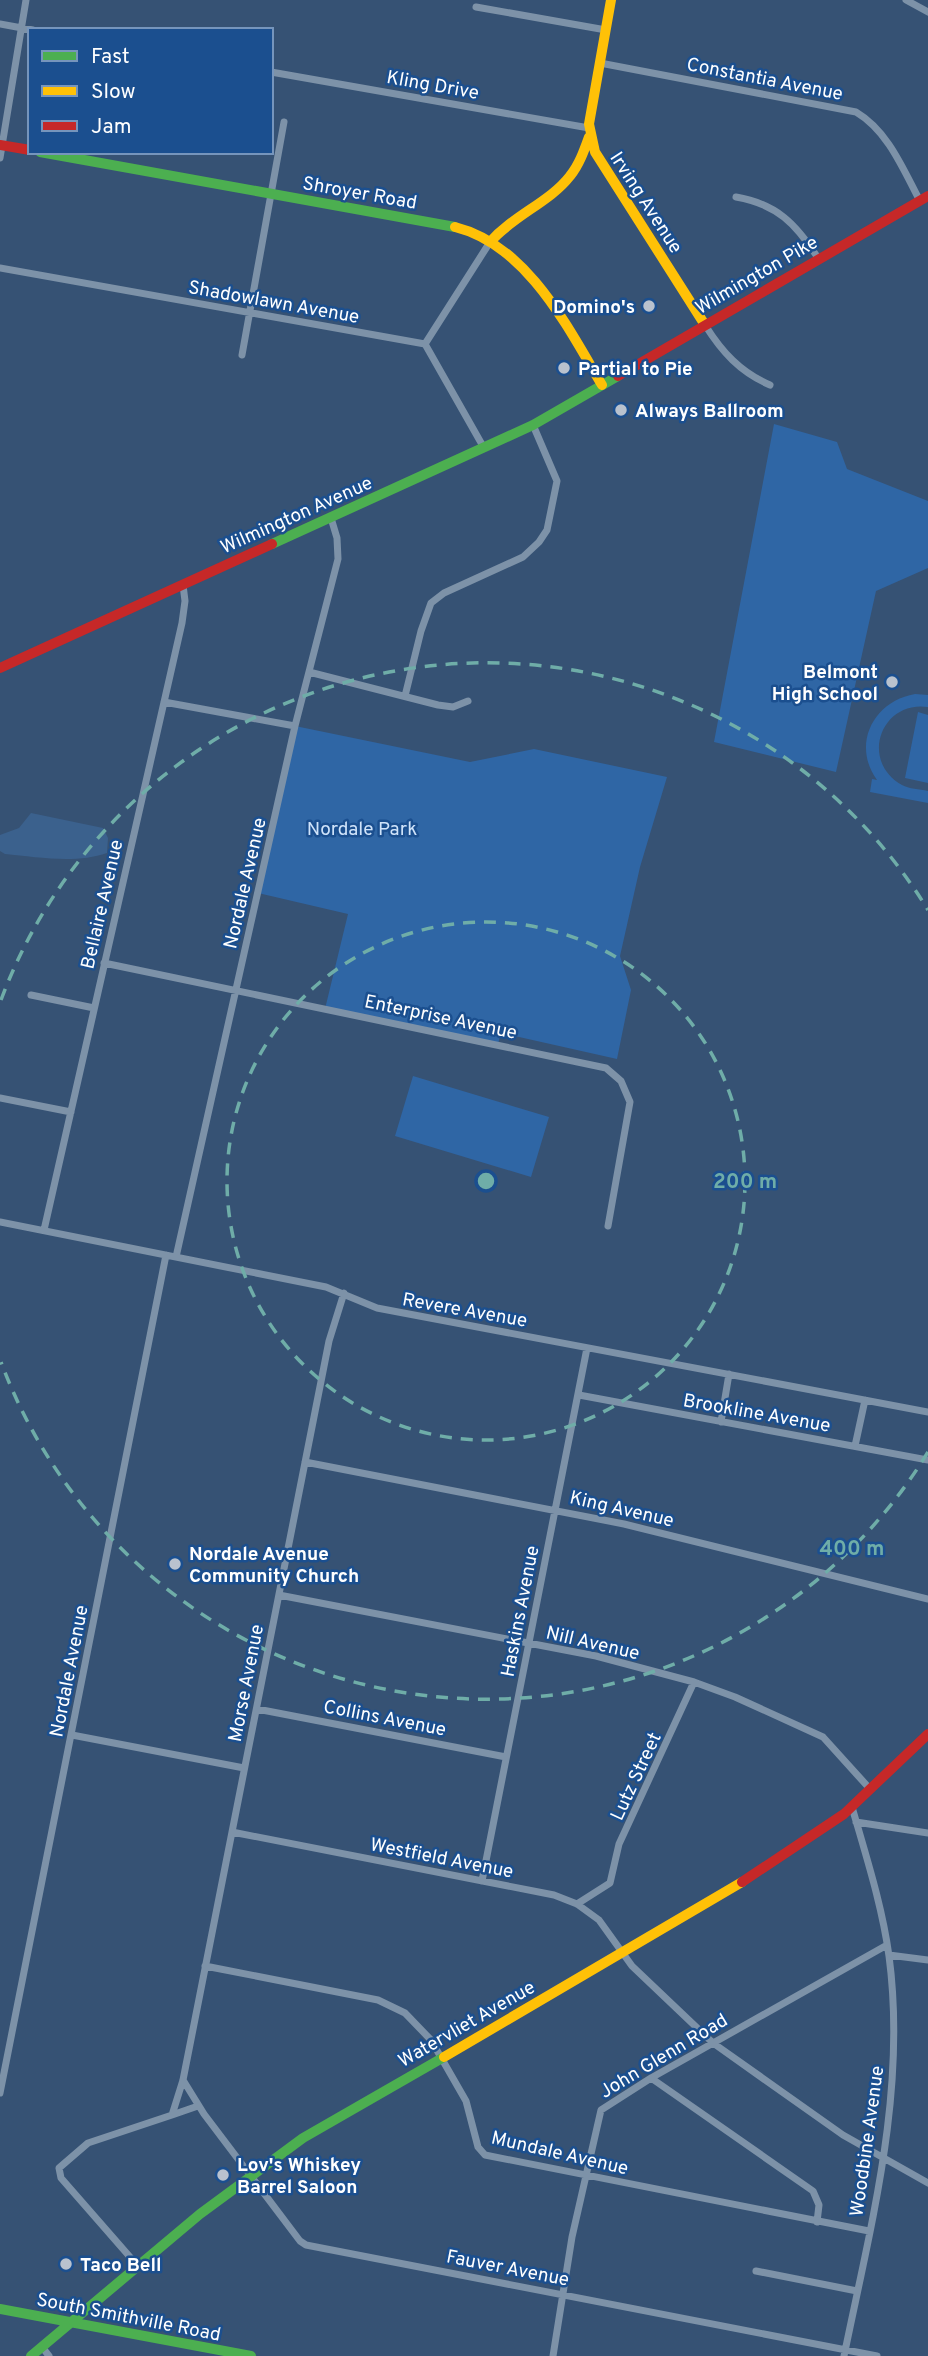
<svg xmlns="http://www.w3.org/2000/svg" width="928" height="2356" font-family="Overpass,sans-serif">
  <style>
    .green { fill: #2f66a5 }
    .water { fill: #3b618d }
    .lines { fill: none; stroke-linecap: round; stroke-linejoin: round }
    .street { stroke: #7d92a8; stroke-width: 7 }
    .fast { stroke: #4caf50; stroke-width: 10 }
    .slow { stroke: #ffc107; stroke-width: 10 }
    .jam { stroke: #c62828; stroke-width: 10 }
    .ring { fill: none; stroke: #6fada8; stroke-width: 3.5; stroke-dasharray: 12 9 }
    .poi-dot { fill: #b9c2ce; stroke: #1b4f8f; stroke-width: 2.5 }
    .labels { text-anchor: middle; stroke-width: 5; stroke-linejoin: round; paint-order: stroke }
    .street-label { font-size: 19px; fill: #fff; stroke: #1b4f8f }
    .poi-label { font-size: 19px; font-weight: bold; fill: #fff; stroke: #1b4f8f; text-anchor: start }
    .park-label { font-size: 19px; fill: #cfe3fa; stroke: #1b4f8f }
    .centre { fill: #6fada8; stroke: #1b4f8f; stroke-width: 3.5 }
    .ring-label { font-size: 21px; text-anchor: middle; font-weight: bold; fill: #6fada8; stroke: #1b4f8f; stroke-width: 5; stroke-linejoin: round; paint-order: stroke }
  </style>
  <rect width="100%" height="100%" fill="#365274"/>
  <path class="green" d="M774,424L837,442L847,469L928,501V568L876,591L836,772L714,742Z
    M915,694L928,695V707C881,700 859,761 902,785C909,789 919,789 928,791V803L870,792L872,779L877,780C851,744 874,701 915,694Z
    M918,712L928,715V783L905,778Z
    M295,726L470,762L534,749L667,777L640,867L620,956L631,990L617,1059L501,1033L498,1044L325,1009L348,914L258,893Z
    M413,1076L549,1117L531,1177L395,1136Z"/>
  <path class="water" d="M31,813L103,828L108,838L107,853C76,864 37,857 5,854L0,851V835L19,828Z"/>
  <g class="lines">
    <path class="street" d="M906,0L928,12
      M476,7L606,30
      M0,24L33,30
      M600,63L856,112C888,131 903,169 920,201
      M271,72L589,128
      M0,158L26,0
      M736,197C777,204 796,224 818,258
      M0,268L425,344L484,448
      M705,325C722,352 740,372 770,385
      M425,344L490,242
      M242,355L284,122
      M309,672L438,705L453,707L468,701
      M405,696L421,631L431,603L444,593L523,557L539,542L547,530L557,481L533,425
      M164,702L295,726
      M104,963L606,1068L621,1081L630,1102L608,1226
      M31,995L94,1008
      M0,1098L71,1112
      M0,1222L326,1287L377,1308L928,1412
      M44,1230L182,623L185,601L183,585
      M176,1257L295,726L338,559L337,538L331,518
      M579,1395L928,1460
      M721,1422L729,1374
      M855,1446L865,1400
      M305,1462L624,1524L928,1599
      M279,1595L596,1656L694,1682L735,1697L823,1737L870,1789
      M257,1709L506,1757
      M72,1735L244,1768
      M856,1822L928,1833
      M232,1832L554,1895L577,1904L599,1920L632,1966L713,2043L843,2135L928,2183
      M482,1881L587,1348
      M577,1904L610,1883L619,1844L694,1682
      M889,1955L928,1960
      M205,1966L378,2000L405,2013L431,2040L466,2101L478,2147L485,2155L869,2231
      M651,2078L813,2191L819,2205L817,2222
      M183,2080L204,2114L300,2241L306,2245L877,2356
      M0,2093L166,1255
      M172,2115L198,2106
      M137,2265L61,2178L59,2168L88,2143L172,2115L183,2080L329,1341L344,1293
      M756,2271L857,2291
      M42,2347L49,2356
      M553,2356L572,2237L601,2110L651,2078L887,1945
      M844,2356C871,2224 907,2091 889,1956C882,1905 866,1856 852,1807"/>
    <path class="fast" d="M40,152L455,227
      M272,544L533,425L618,376
      M0,2309L251,2356
      M31,2356L200,2214L303,2138L444,2057"/>
    <path class="slow" d="M611,0L589,124L595,152L705,325
      M455,227C527,245 567,326 602,385
      M490,242C514,215 550,202 570,176C579,165 584,151 589,137
      M444,2057L742,1882"/>
    <path class="jam" d="M0,145L30,150
      M618,376L928,196
      M0,668L272,544
      M742,1882L844,1814L928,1734"/>
  </g>
  <g class="ring">
    <circle cx="486" cy="1181" r="259"/>
    <path d="M928 1452A518 518 0 0 1 1 1362M1 1000A518 518 0 0 1 928 910"/>
  </g>
  <g class="poi-dot">
    <circle cx="649" cy="306" r="7"/>
    <circle cx="564" cy="368" r="7"/>
    <circle cx="621" cy="410" r="7"/>
    <circle cx="892" cy="682" r="7"/>
    <circle cx="175" cy="1564" r="7"/>
    <circle cx="223" cy="2175" r="7"/>
    <circle cx="66" cy="2264" r="7"/>
  </g>
  <g class="labels">
    <g class="street-label">
      <text transform="translate(765 78) rotate(11)" y="7">Constantia Avenue</text>
      <text transform="translate(433 84) rotate(10)" y="7">Kling Drive</text>
      <text transform="translate(360 192) rotate(10)" y="7">Shroyer Road</text>
      <text transform="translate(647 202) rotate(57)" y="7">Irving Avenue</text>
      <text transform="translate(756 274) rotate(-30)" y="7">Wilmington Pike</text>
      <text transform="translate(274 301) rotate(10)" y="7">Shadowlawn Avenue</text>
      <text transform="translate(296 514) rotate(-24)" y="7">Wilmington Avenue</text>
      <text transform="translate(244 883) rotate(-77)" y="7">Nordale Avenue</text>
      <text transform="translate(101 904) rotate(-77)" y="7">Bellaire Avenue</text>
      <text transform="translate(441 1016) rotate(12)" y="7">Enterprise Avenue</text>
      <text transform="translate(465 1309) rotate(10)" y="7">Revere Avenue</text>
      <text transform="translate(757 1412) rotate(10)" y="7">Brookline Avenue</text>
      <text transform="translate(622 1508) rotate(13)" y="7">King Avenue</text>
      <text transform="translate(519 1611) rotate(-79)" y="7">Haskins Avenue</text>
      <text transform="translate(593 1642) rotate(13)" y="7">Nill Avenue</text>
      <text transform="translate(68 1671) rotate(-79)" y="7">Nordale Avenue</text>
      <text transform="translate(245 1683) rotate(-79)" y="7">Morse Avenue</text>
      <text transform="translate(385 1717) rotate(11)" y="7">Collins Avenue</text>
      <text transform="translate(635 1776) rotate(-65)" y="7">Lutz Street</text>
      <text transform="translate(442 1857) rotate(11)" y="7">Westfield Avenue</text>
      <text transform="translate(466 2023) rotate(-30)" y="7">Watervliet Avenue</text>
      <text transform="translate(663 2055) rotate(-31)" y="7">John Glenn Road</text>
      <text transform="translate(866 2141) rotate(-82)" y="7">Woodbine Avenue</text>
      <text transform="translate(560 2152) rotate(13)" y="7">Mundale Avenue</text>
      <text transform="translate(508 2267) rotate(11)" y="7">Fauver Avenue</text>
      <text transform="translate(129 2316) rotate(11)" y="7">South Smithville Road</text>
    </g>
    <g class="poi-label">
      <text x="635" y="313" text-anchor="end">Domino's</text>
      <text x="578" y="375">Partial to Pie</text>
      <text x="635" y="417">Always Ballroom</text>
      <text x="878" y="678" text-anchor="end">Belmont<tspan x="878" dy="22">High School</tspan></text>
      <text x="189" y="1560">Nordale Avenue<tspan x="189" dy="22">Community Church</tspan></text>
      <text x="237" y="2171">Lov's Whiskey<tspan x="237" dy="22">Barrel Saloon</tspan></text>
      <text x="80" y="2271">Taco Bell</text>
    </g>
    <g class="park-label">
      <text x="362" y="835">Nordale Park</text>
    </g>
  </g>
  <circle cx="486" cy="1181" r="10" class="centre"/>
  <g class="ring-label">
    <text x="745" y="1188">200 m</text>
    <text x="852" y="1555">400 m</text>
  </g>
  <rect x="28" y="28" width="245" height="126" fill="#1b4f8f" stroke="#7695bc" stroke-width="2"/>
  <rect x="42" y="51" width="35" height="10" fill="#4caf50" stroke="#7695bc" stroke-width="2"/>
  <text x="91" y="63" font-size="21" fill="#ffffff">Fast</text>
  <rect x="42" y="86" width="35" height="10" fill="#ffc107" stroke="#7695bc" stroke-width="2"/>
  <text x="91" y="98" font-size="21" fill="#ffffff">Slow</text>
  <rect x="42" y="121" width="35" height="10" fill="#c62828" stroke="#7695bc" stroke-width="2"/>
  <text x="91" y="133" font-size="21" fill="#ffffff">Jam</text>
</svg>
